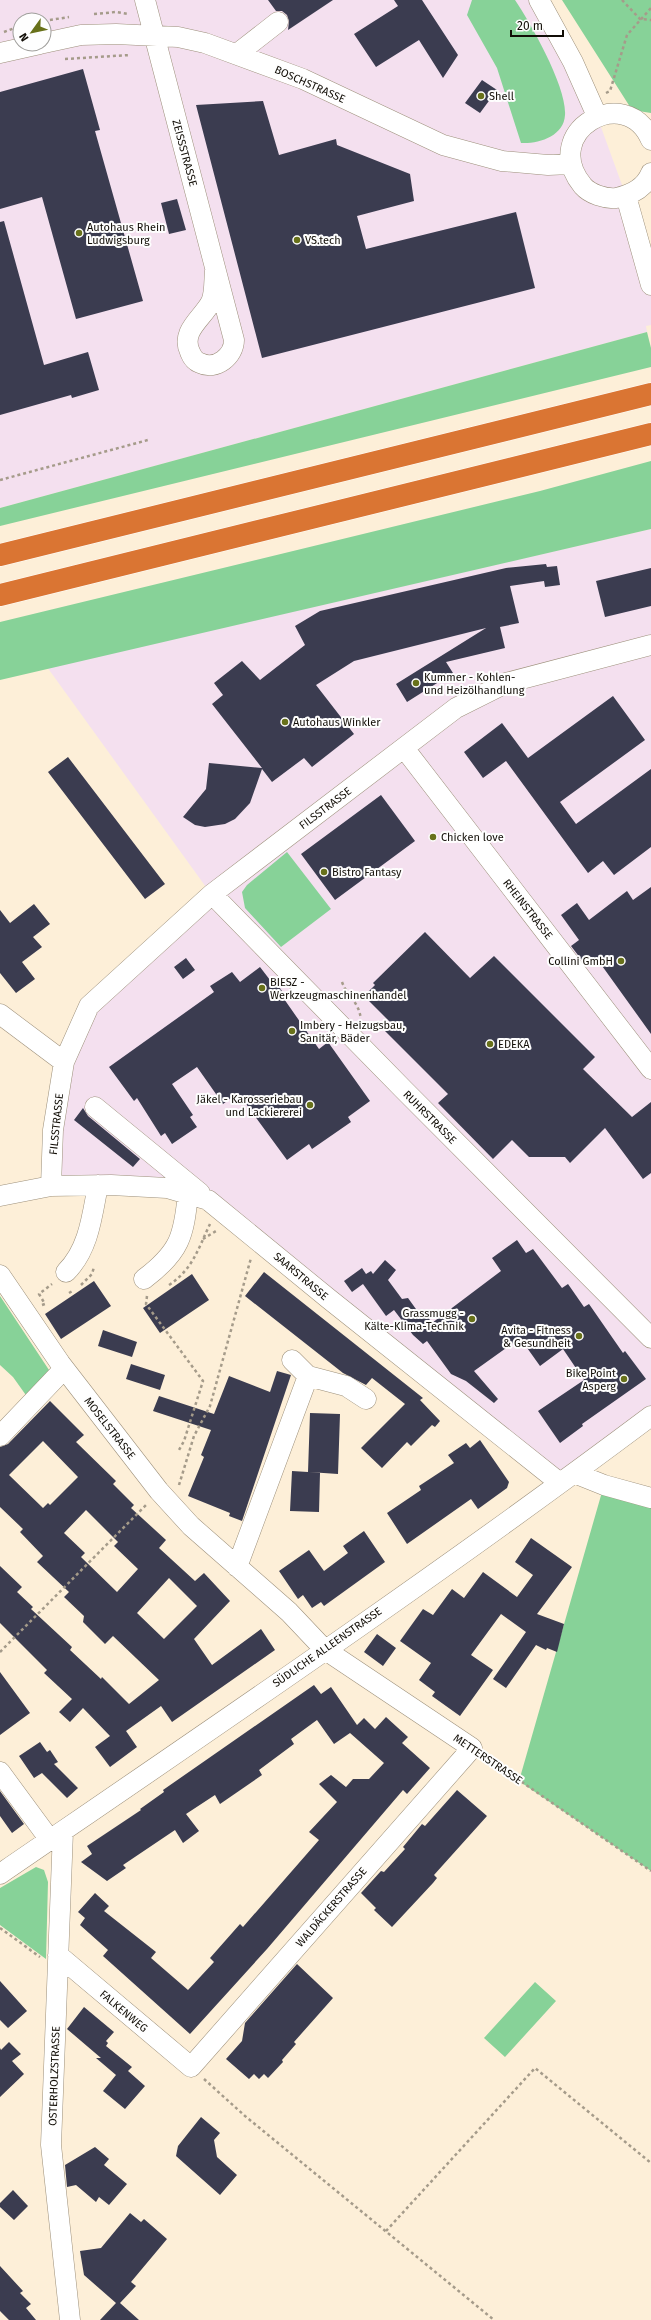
<svg xmlns="http://www.w3.org/2000/svg" width="651" height="2320" font-family="'Fira Sans',sans-serif">
  <style>
    .industrial { fill: #f4e0ef; fill-rule: evenodd }
    .green { fill: #87d298 }
    .building { fill: #3b3c50; fill-rule: evenodd }
    .lines { fill: none; stroke-linecap: round; stroke-linejoin: round }
    .minor-casing { stroke: #9d907b; stroke-width: 21 }
    .highway-casing { stroke: #fff; stroke-width: 23 }
    .path { stroke: #a59b8a; stroke-width: 2.5; stroke-dasharray: 3 3; stroke-linecap: butt }
    .minor { stroke: #fff; stroke-width: 20 }
    .highway { stroke: #da7533; stroke-width: 22 }
    .poi-dot { fill: #68711a; stroke: #fefefe; stroke-width: 1.5 }
    .labels { text-anchor: middle; stroke-width: 4; stroke-linejoin: round; paint-order: stroke }
    .street-label { font-size: 11px; fill: #110d06; stroke: #fefefe }
    .poi-label { font-size: 11px; fill: #110d06; stroke: #fefefe; text-anchor: start }
  </style>
  <rect width="100%" height="100%" fill="#fdefd8"/>
  <path class="industrial" d="M0,0H539L597,116L626,196L651,285V325L646,326L647,332L0,508ZM20,20H44V44H20Z
    M651,529V1416L560,1483L208,1200L51,1186L53,1130L89,1006L211,894L47,667Z"/>
  <path class="green" d="M472,0H515C531,24 567,87 565,115C564,136 539,144 521,143L497,68L467,15Z
    M562,0H651V113L632,110Z
    M647,332L651,348V367L0,526V508Z
    M651,461V529L0,680V622L540,491Z
    M287,852L331,909L281,947L245,908L242,892L247,885Z
    M0,1296L51,1373L28,1398L13,1377L0,1365Z
    M604,1485L651,1498V1871L519,1781Z
    M36,1867L44,1870L48,1882L46,1959L0,1925V1888Z
    M535,1982L556,2001L505,2057L484,2038Z"/>
  <path class="building" d="M268,0H333L288,30L289,21L287,15L282,11H276Z
    M394,0H422L458,55L443,78L419,40L376,67L354,34L398,6Z
    M83,69L100,130L95,131L143,301L76,319L42,197L0,209V92Z
    M482,80L497,90L480,113L465,103Z
    M263,101L279,155L336,139L337,145L410,174L414,201L357,216L366,249L516,212L535,288L262,358L196,105Z
    M177,199L186,230L169,234L161,203Z
    M4,221L44,365L88,352L99,390L72,398L71,395L0,415V222Z
    M546,564L547,567L557,566L560,585L545,587L544,581L510,586L519,623L500,627L505,648L446,662L453,673L407,702L396,684L486,628L354,661L316,685L354,734L312,767L304,758L272,782L262,769L250,803L235,819L225,824L205,827L195,825L183,817L206,789L209,763L262,768L212,704L223,695L214,683L242,661L260,680L305,645L295,626L320,611L506,568Z
    M651,568V606L605,617L596,581Z
    M613,696L645,740L560,802L576,824L651,769V847L614,875L603,861L588,873L506,761L483,778L464,752L502,723L528,758Z
    M68,757L165,884L145,899L48,772Z
    M381,795L415,841L335,900L301,854Z
    M651,887V1034L600,963L595,967L589,959L584,963L571,946L579,940L561,915L577,903L589,920L627,891L633,900Z
    M34,904L50,924L33,937L42,947L22,962L35,979L16,993L0,973V910L10,923Z
    M425,932L470,978L494,956L595,1057L583,1069L632,1117L651,1102V1173L643,1179L605,1128L570,1163L565,1157H529L512,1140L493,1159L438,1103L448,1094L385,1031L392,1024L364,996L375,985L373,983Z
    M186,958L195,970L183,979L174,967Z
    M260,967L270,980L273,978L284,994L282,996L319,1049L328,1042L370,1101L348,1117L351,1122L312,1149L309,1144L287,1160L238,1093L223,1104L197,1067L172,1084L193,1115L190,1117L197,1127L172,1144L165,1133L161,1136L137,1098L134,1101L109,1067L214,992L210,986L232,972L240,982Z
    M83,1108L88,1116L140,1159L133,1167L74,1120Z
    M517,1240L526,1253L533,1249L562,1288L568,1284L584,1307L589,1304L623,1353L625,1351L646,1379L582,1424L583,1426L560,1443L538,1411L584,1380L563,1349L540,1366L520,1338L474,1371L498,1399L494,1403L466,1381L451,1374L427,1341L423,1344L413,1335L394,1310L386,1316L363,1284L352,1292L344,1281L362,1268L366,1274L371,1271L373,1274L385,1260L396,1270L388,1280L402,1299L408,1298L421,1316L425,1313L432,1323L501,1271L492,1258Z
    M264,1272L423,1398L420,1400L440,1421L435,1427L432,1425L411,1446L407,1442L382,1468L361,1448L405,1404L372,1378L366,1385L343,1373L245,1296Z
    M192,1274L209,1300L160,1333L143,1308Z
    M94,1281L111,1306L61,1339L45,1314Z
    M103,1330L137,1342L132,1357L98,1346Z
    M131,1364L165,1375L160,1390L126,1379Z
    M277,1371L291,1375L242,1521L229,1516L230,1513L188,1496L204,1457L201,1455L211,1430L153,1411L159,1396L214,1414L229,1376L270,1392Z
    M50,1401L84,1435L76,1442L116,1481L113,1484L134,1505L131,1508L166,1540L159,1548L195,1581L204,1573L230,1601L194,1639L212,1665L261,1629L275,1650L172,1722L161,1706L126,1731L137,1747L110,1767L95,1747L110,1736L83,1708L70,1722L59,1712L72,1699L44,1673L47,1670L0,1623V1566L22,1587L17,1592L33,1607L31,1609L72,1647L70,1650L101,1679L102,1677L129,1704L159,1680L113,1636L105,1644L83,1622L84,1616L64,1597L69,1592L37,1562L43,1556L20,1532L23,1529L0,1507V1447L8,1444ZM43,1441L78,1477L50,1505L48,1503L43,1508L9,1475ZM86,1510L118,1542L114,1546L138,1569L117,1592L81,1557L85,1553L64,1533ZM169,1578L197,1606L164,1639L137,1613Z
    M310,1413L340,1414L338,1474L309,1472L320,1473L319,1512L290,1511L292,1471L308,1472Z
    M480,1440L509,1482L507,1488L478,1509L471,1499L407,1544L387,1513L421,1490L419,1486L454,1463L448,1455L466,1443L470,1448Z
    M364,1531L385,1562L324,1606L321,1602L312,1608L303,1595L298,1599L279,1571L309,1550L324,1571L348,1553L343,1546Z
    M531,1538L572,1567L537,1614L564,1624L557,1652L547,1648L546,1650L536,1645L506,1688L493,1679L526,1632L501,1614L471,1655L493,1670L460,1716L432,1696L435,1692L419,1680L431,1663L400,1641L423,1609L433,1615L452,1589L464,1598L483,1572L517,1597L533,1575L515,1562Z
    M377,1634L396,1648L383,1666L364,1652Z
    M0,1672L30,1713L0,1735Z
    M314,1685L321,1694L331,1687L357,1725L364,1718L375,1729L386,1717L408,1737L402,1743L430,1768L407,1794L403,1790L267,1949L190,2034L103,1956L108,1950L80,1925L85,1918L78,1912L95,1893L109,1906L104,1911L156,1952L151,1958L188,1990L214,1962L210,1958L240,1924L243,1927L319,1840L309,1832L337,1802L319,1784L331,1775L346,1787L353,1779H369L384,1763L350,1733L334,1744L317,1720L291,1739L294,1744L259,1770L262,1775L220,1804L215,1795L186,1814L199,1831L183,1843L175,1830L123,1865L126,1868L107,1881L81,1862L92,1854L87,1846L141,1810L140,1809L164,1792L163,1790Z
    M40,1742L47,1752L50,1750L58,1762L54,1764L78,1788L67,1798L42,1773L34,1778L19,1756Z
    M457,1790L487,1816L434,1875L437,1878L433,1883L392,1927L374,1910L376,1908L361,1893L381,1871L384,1872L405,1849L403,1847L422,1824L425,1826Z
    M0,1791L24,1824L12,1833L0,1816Z
    M297,1964L333,1998L294,2042L296,2044L282,2060L283,2062L268,2078L264,2074L259,2079L254,2074L249,2079L226,2059L242,2041L245,2023Z
    M0,1981L27,2011L8,2028L0,2020Z
    M84,2007L114,2032L106,2041L108,2043L106,2046L132,2067L128,2071L145,2086L125,2109L103,2091L116,2075L96,2058H101L67,2029Z
    M9,2042L21,2054L12,2061L24,2074L0,2097V2048L1,2050Z
    M201,2117L220,2133L214,2140L217,2157L237,2175L220,2195L176,2156L178,2146Z
    M95,2147L109,2159L104,2165L127,2184L109,2205L99,2197L96,2202L76,2185L67,2187L65,2165Z
    M13,2190L28,2206L14,2220L0,2207V2203Z
    M130,2213L141,2222L144,2219L167,2239L131,2282L136,2286L120,2303L139,2320H100L116,2303L84,2275L80,2251L101,2248Z
    M0,2266L23,2291L20,2293L31,2304L26,2308L36,2320H9L0,2311Z"/>
  <g class="lines">
    <defs>
      <path id="minor" d="M145,0L234,340C234,356 216,371 200,363C194,361 192,357 190,352C180,331 203,318 211,302C215,294 214,280 215,271
        M539,0L573,62L597,116
        M44,43L81,35L116,34L178,37L205,43L303,79L443,145L502,161L548,165L571,164
        M0,53L40,44
        M237,54L278,22
        M651,140C626,81 538,132 583,186C590,194 605,199 616,198C631,195 645,188 651,173
        M626,196L651,285
        M404,748L651,1069
        M212,894L404,1090L651,1338
        M0,1014L64,1062
        M95,1107L200,1193
        M51,1186L53,1130L64,1062L89,1006L212,894L456,708L506,683L651,645
        M0,1196L51,1186L111,1185L167,1188L208,1200L329,1299L560,1483
        M66,1272C89,1249 92,1216 98,1185
        M0,1275L60,1363L159,1491L191,1526L289,1612L324,1649L472,1748L191,2067L58,1955
        M144,1279C180,1252 184,1236 188,1193
        M292,1360L308,1376
        M0,1436L64,1369
        M574,1473L604,1485L651,1498
        M237,1567L308,1376L346,1386L366,1399
        M0,1772L50,1840
        M63,1831L51,2145L70,2320
        M0,1874C219,1724 439,1575 651,1416"/>
      <path id="highway" d="M0,555L651,394
        M0,595L651,434"/>
    </defs>
    <use href="#minor" class="minor-casing"/>
    <use href="#highway" class="highway-casing"/>
    <path class="path" d="M622,0L640,19L651,20
      M94,14L116,12L128,14
      M44,21L69,17
      M4,32L20,26
      M65,59L130,55
      M606,93L610,91L627,35L651,8
      M0,480L148,440
      M342,982C348,998 358,1000 361,1019
      M203,1239L216,1231
      M81,1285L92,1274L94,1267
      M169,1285C193,1269 198,1249 210,1224
      M69,1293L74,1290
      M147,1296L146,1304L203,1381L184,1441L179,1450
      M42,1305L45,1304L39,1294L52,1284
      M179,1485L194,1436L210,1406L251,1258
      M0,1652L146,1505
      M487,1758L651,1871
      M0,1928L40,1957
      M204,2079L245,2116L494,2320
      M386,2231L535,2068L651,2163"/>
    <use href="#minor" class="minor"/>
    <use href="#highway" class="highway"/>
  </g>
  <g class="poi-dot">
    <circle cx="481" cy="96" r="4"/>
    <circle cx="79" cy="233" r="4"/>
    <circle cx="297" cy="240" r="4"/>
    <circle cx="416" cy="683" r="4"/>
    <circle cx="285" cy="722" r="4"/>
    <circle cx="433" cy="837" r="4"/>
    <circle cx="324" cy="872" r="4"/>
    <circle cx="621" cy="961" r="4"/>
    <circle cx="262" cy="988" r="4"/>
    <circle cx="292" cy="1031" r="4"/>
    <circle cx="490" cy="1044" r="4"/>
    <circle cx="310" cy="1105" r="4"/>
    <circle cx="472" cy="1319" r="4"/>
    <circle cx="579" cy="1336" r="4"/>
    <circle cx="624" cy="1379" r="4"/>
  </g>
  <g class="labels">
    <g class="street-label">
      <text transform="translate(310 84) rotate(24)" y="4">BOSCHSTRASSE</text>
      <text transform="translate(185 153) rotate(75)" y="4">ZEISSSTRASSE</text>
      <text transform="translate(325 808) rotate(-37)" y="4">FILSSTRASSE</text>
      <text transform="translate(528 909) rotate(52)" y="4">RHEINSTRASSE</text>
      <text transform="translate(430 1117) rotate(45)" y="4">RUHRSTRASSE</text>
      <text transform="translate(56 1124) rotate(-84)" y="4">FILSSTRASSE</text>
      <text transform="translate(301 1276) rotate(40)" y="4">SAARSTRASSE</text>
      <text transform="translate(110 1428) rotate(52)" y="4">MOSELSTRASSE</text>
      <text transform="translate(327 1647) rotate(-35)" y="4">SÜDLICHE ALLEENSTRASSE</text>
      <text transform="translate(488 1759) rotate(34)" y="4">METTERSTRASSE</text>
      <text transform="translate(331 1907) rotate(-49)" y="4">WALDÄCKERSTRASSE</text>
      <text transform="translate(124 2011) rotate(40)" y="4">FALKENWEG</text>
      <text transform="translate(54 2076) rotate(-88)" y="4">OSTERHOLZSTRASSE</text>
    </g>
    <g class="poi-label">
      <text x="489" y="100">Shell</text>
      <text x="87" y="231">Autohaus Rhein<tspan x="87" dy="13">Ludwigsburg</tspan></text>
      <text x="305" y="244">VS.tech</text>
      <text x="424" y="681">Kummer - Kohlen-<tspan x="424" dy="13">und Heizölhandlung</tspan></text>
      <text x="293" y="726">Autohaus Winkler</text>
      <text x="441" y="841">Chicken love</text>
      <text x="332" y="876">Bistro Fantasy</text>
      <text x="613" y="965" text-anchor="end">Collini GmbH</text>
      <text x="270" y="986">BIESZ -<tspan x="270" dy="13">Werkzeugmaschinenhandel</tspan></text>
      <text x="300" y="1029">Imbery - Heizugsbau,<tspan x="300" dy="13">Sanitär, Bäder</tspan></text>
      <text x="498" y="1048">EDEKA</text>
      <text x="302" y="1103" text-anchor="end">Jäkel - Karosseriebau<tspan x="302" dy="13">und Lackiererei</tspan></text>
      <text x="464" y="1317" text-anchor="end">Grassmugg -<tspan x="464" dy="13">Kälte-Klima-Technik</tspan></text>
      <text x="571" y="1334" text-anchor="end">Avita - Fitness<tspan x="571" dy="13">&amp; Gesundheit</tspan></text>
      <text x="616" y="1377" text-anchor="end">Bike Point<tspan x="616" dy="13">Asperg</tspan></text>
    </g>
  </g>
  <g transform="translate(32 32) rotate(237)"><circle r="19" fill="#fefefe" stroke="#9f9e9b"/>
  <path d="M0-3L7 15L0 10L-7 15Z" fill="#68711a"/>
  <text y="-6" font-size="11" font-weight="bold" text-anchor="middle" fill="#110d06">N</text>
  </g>
  <path d="M511 30v6h52v-6" fill="none" stroke="#110d06" stroke-width="2"/>
  <text x="517" y="30" font-size="12" fill="#110d06" stroke="#fefefe" stroke-width="3" paint-order="stroke">20 m</text>
</svg>
